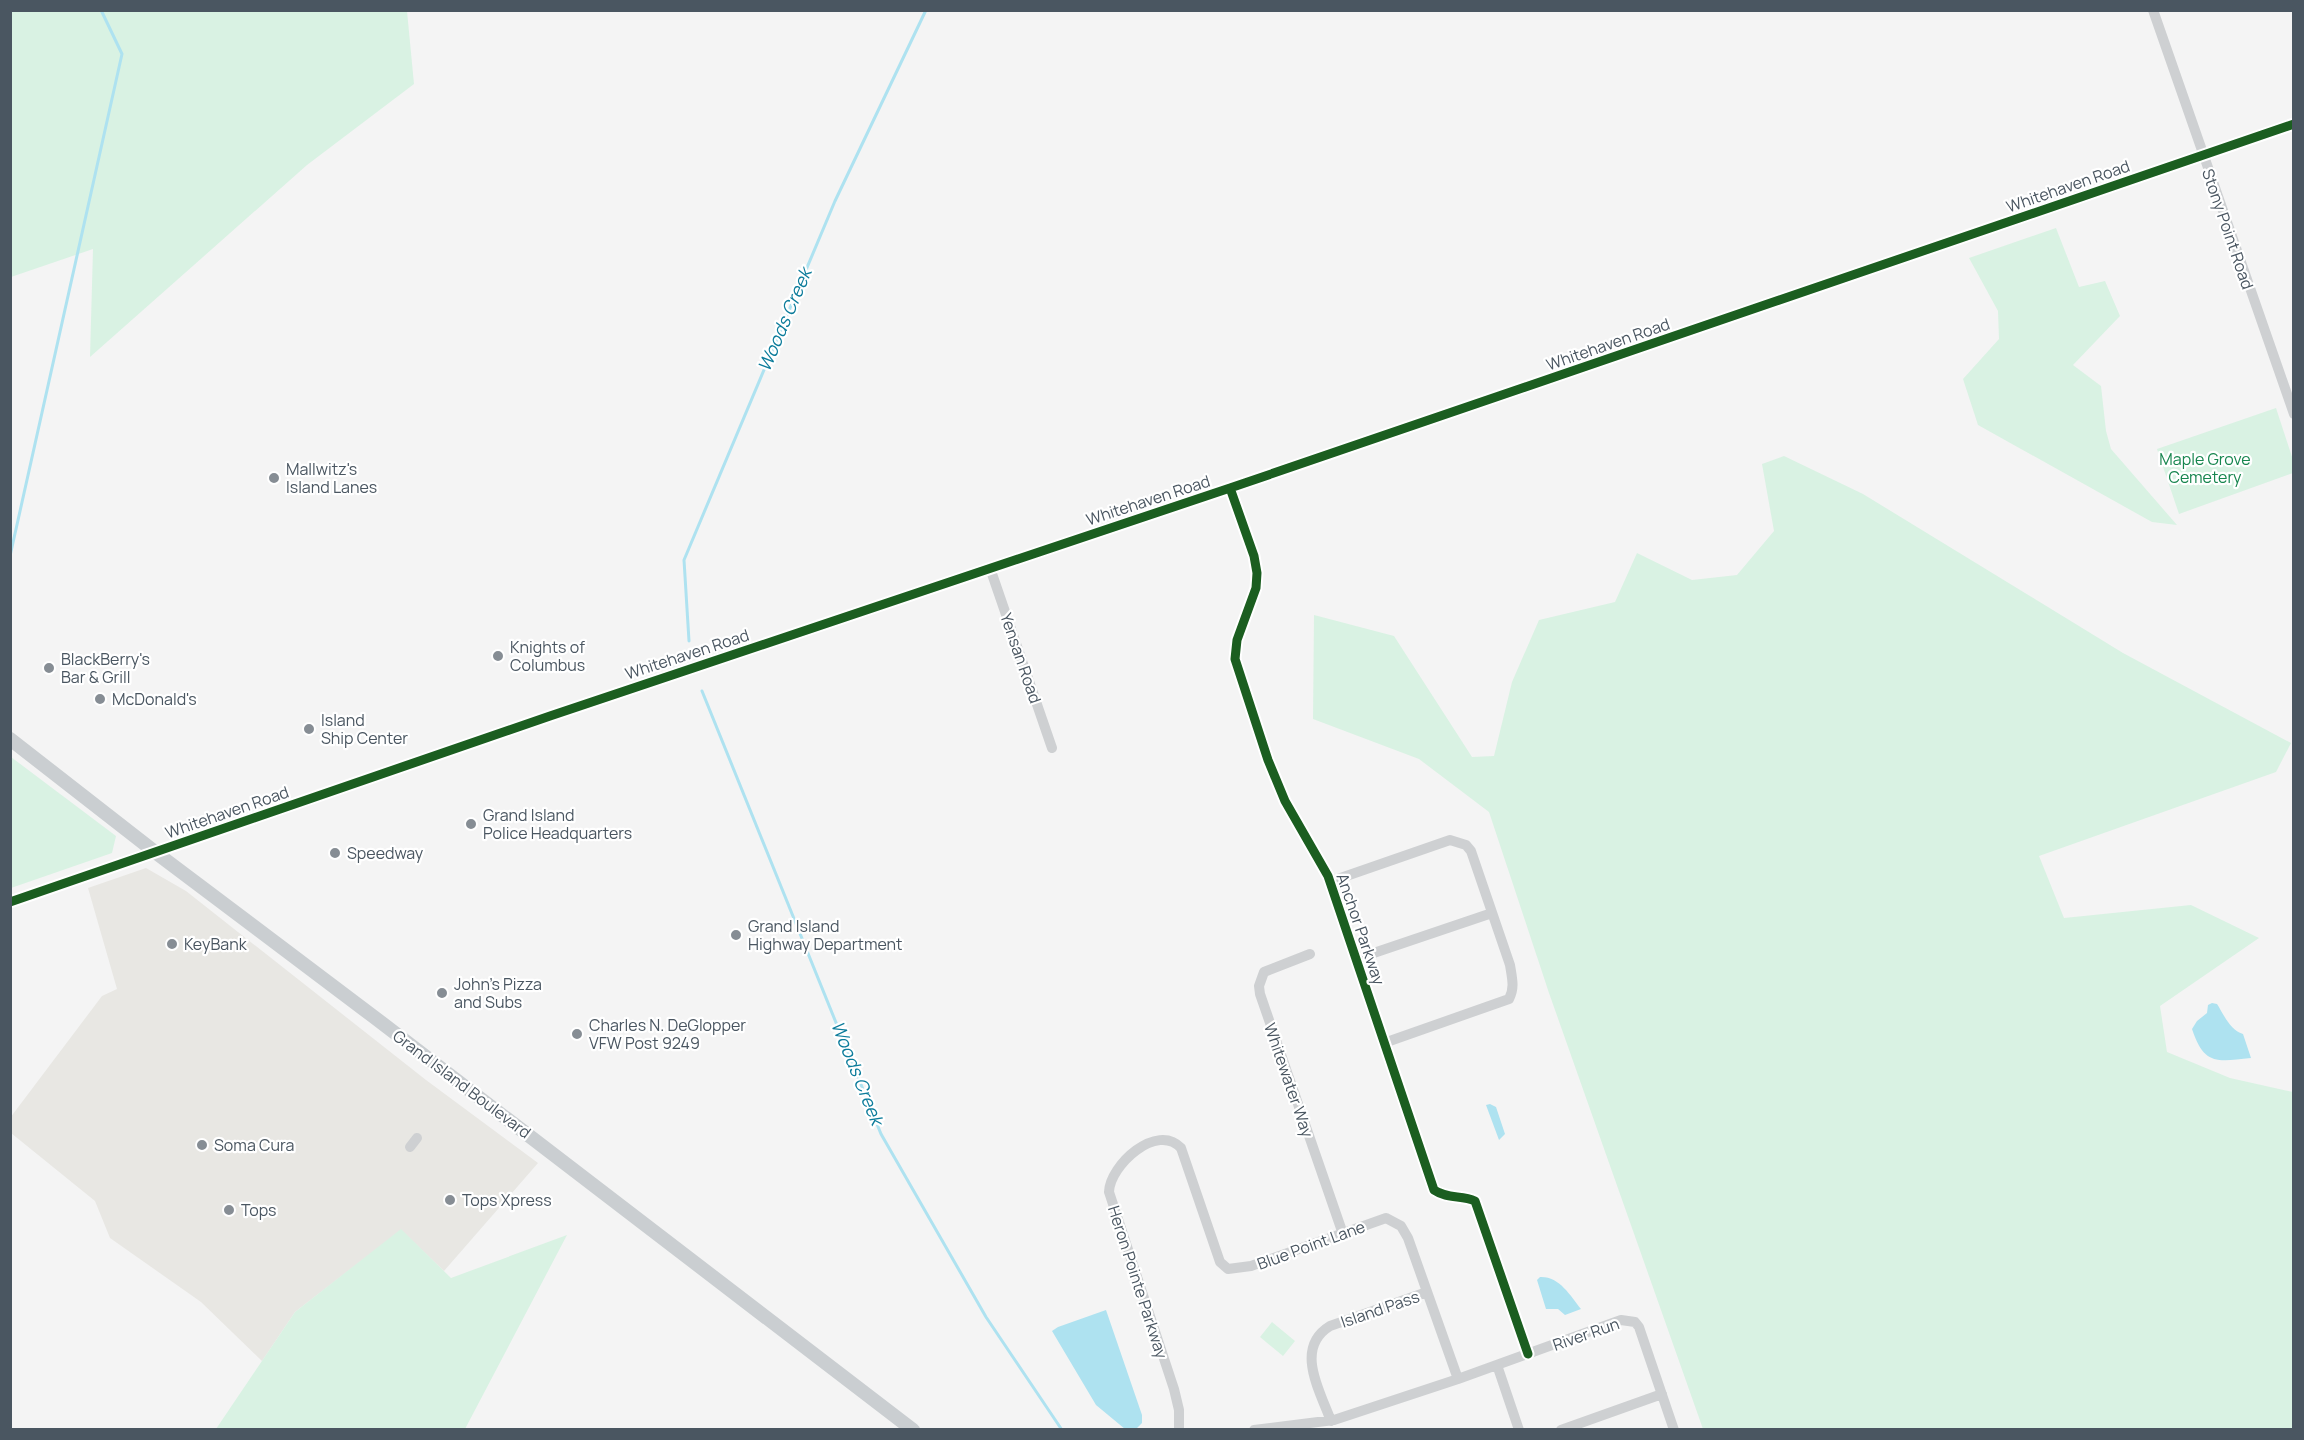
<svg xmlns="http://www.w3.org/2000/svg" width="2304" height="1440" font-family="Manrope,sans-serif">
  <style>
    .commercial { fill: #e8e7e3 }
    .green { fill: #d9f2e3 }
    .water { fill: #aee2f0 }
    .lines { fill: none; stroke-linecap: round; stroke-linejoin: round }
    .stream { stroke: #aee2f0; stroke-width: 3 }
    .minor { stroke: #ced0d2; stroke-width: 10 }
    .major { stroke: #caced1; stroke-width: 14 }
    .cycleway-casing { stroke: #fff; stroke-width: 13 }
    .cycleway { stroke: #1b5e20; stroke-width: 9 }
    .poi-dot { fill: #868d94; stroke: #fff; stroke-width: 2 }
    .labels { text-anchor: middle; stroke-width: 4.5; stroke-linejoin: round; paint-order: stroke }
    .street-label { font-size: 16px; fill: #4a5661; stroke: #fff }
    .park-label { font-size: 16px; fill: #17864f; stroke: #fff }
    .poi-label { font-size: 16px; fill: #4a5661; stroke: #fff; text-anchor: start }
    .water-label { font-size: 18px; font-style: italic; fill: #0c7c9b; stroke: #fff }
  </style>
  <rect width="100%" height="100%" fill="#f4f4f4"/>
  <path class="commercial" d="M146,868L186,891L426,1080L538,1163L444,1271L401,1230L295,1312L262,1361L201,1302L110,1238L95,1201L11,1133L10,1118L102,996L117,989L88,888Z"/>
  <path class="green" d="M10,11H407L414,84L307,165L90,357L93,249L11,277Z
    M2056,228L2079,287L2105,281L2120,316L2073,365L2101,386L2106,431L2111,449L2177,525L2152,522L1978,425L1963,379L1999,339L1998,311L1969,258Z
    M2276,408L2293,460V473L2179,514L2157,449Z
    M1784,456L1863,494L2123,653L2291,743L2276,772L2039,856L2064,918L2191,905L2259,938L2160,1006L2167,1052L2230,1078L2293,1092V1429H1703L1549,993L1489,812L1419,759L1313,719L1314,615L1394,636L1472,757L1494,756L1512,682L1539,620L1615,602L1637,553L1692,580L1737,575L1774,531L1762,464Z
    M11,757L116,836L112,853L11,888Z
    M401,1229L451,1278L567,1235L465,1429H216L295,1312Z
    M1272,1322L1295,1341L1283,1356L1260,1337Z"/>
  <path class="water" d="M2212,1003L2217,1004C2224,1015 2230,1030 2243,1034L2251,1058C2216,1062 2204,1065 2192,1029L2197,1021L2207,1013L2208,1005Z
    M1490,1104L1496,1107L1505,1134L1499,1140L1486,1105Z
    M1540,1277C1559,1276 1570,1295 1581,1309L1565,1315L1558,1309H1546L1537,1280Z
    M1106,1310L1142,1415V1423L1136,1429H1125L1096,1405L1052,1331L1058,1327Z"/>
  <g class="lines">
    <path class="stream" d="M10,556L122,54L101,10
      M689,641L684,560L835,201L926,10
      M702,691L881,1134L986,1317L1062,1430"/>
    <path class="minor" d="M2153,10L2294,414
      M1230,488L1254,556L1257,573L1256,588L1237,640L1235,659L1268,760L1285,801L1328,876L1434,1190C1447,1199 1462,1195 1475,1201L1528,1354
      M990,568L1052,748
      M1329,882L1450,840L1466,845L1471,851L1510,965C1512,978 1515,988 1509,999L1384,1043
      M10,902L550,716L1230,488L2294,124
      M1310,954L1264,972L1259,986L1260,994L1343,1234
      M1356,959L1492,913
      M410,1147L417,1138
      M1497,1365L1519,1430
      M1331,1421C1320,1391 1294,1348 1330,1326L1427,1292
      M1179,1430V1410L1174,1389L1109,1192C1110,1165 1157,1122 1181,1148L1220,1262L1228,1269L1251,1266L1386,1218L1401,1226L1408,1238L1458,1379
      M1254,1430L1334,1420L1458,1379L1621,1320L1635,1322L1639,1327L1674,1430
      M1561,1430L1662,1394"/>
    <path class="major" d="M10,739L155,852L374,1017L913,1430"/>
    <defs>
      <path id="cycleway" d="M1230,488L1254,556L1257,573L1256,588L1237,640L1235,659L1268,760L1285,801L1328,876L1434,1190C1447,1199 1462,1195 1475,1201L1528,1354
        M10,902L550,716L1230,488L2294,124"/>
    </defs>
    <use href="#cycleway" class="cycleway-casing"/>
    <use href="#cycleway" class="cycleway"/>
  </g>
  <g class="poi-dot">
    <circle cx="274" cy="478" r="6"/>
    <circle cx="498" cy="656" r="6"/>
    <circle cx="49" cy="668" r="6"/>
    <circle cx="100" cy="699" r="6"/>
    <circle cx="309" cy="729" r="6"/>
    <circle cx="471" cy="824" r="6"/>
    <circle cx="335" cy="853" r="6"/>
    <circle cx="736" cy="935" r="6"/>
    <circle cx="172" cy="944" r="6"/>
    <circle cx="442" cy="993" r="6"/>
    <circle cx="577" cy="1034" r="6"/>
    <circle cx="202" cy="1145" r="6"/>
    <circle cx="450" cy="1200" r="6"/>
    <circle cx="229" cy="1210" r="6"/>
  </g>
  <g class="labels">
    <g class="street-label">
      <text transform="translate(2068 186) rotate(-19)" y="6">Whitehaven Road</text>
      <text transform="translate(2228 229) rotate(71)" y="6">Stony Point Road</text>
      <text transform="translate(1608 344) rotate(-19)" y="6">Whitehaven Road</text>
      <text transform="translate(1148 500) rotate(-18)" y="6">Whitehaven Road</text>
      <text transform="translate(687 654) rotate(-18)" y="6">Whitehaven Road</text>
      <text transform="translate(1021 658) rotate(71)" y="6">Yensan Road</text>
      <text transform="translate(227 812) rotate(-19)" y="6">Whitehaven Road</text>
      <text transform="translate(1361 929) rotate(71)" y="6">Anchor Parkway</text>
      <text transform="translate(1289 1080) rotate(71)" y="6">Whitewater Way</text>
      <text transform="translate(462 1084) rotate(37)" y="6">Grand Island Boulevard</text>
      <text transform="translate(1311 1245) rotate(-20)" y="6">Blue Point Lane</text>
      <text transform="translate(1138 1282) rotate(72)" y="6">Heron Pointe Parkway</text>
      <text transform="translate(1380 1309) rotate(-19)" y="6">Island Pass</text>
      <text transform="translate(1586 1334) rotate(-19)" y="6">River Run</text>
    </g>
    <g class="park-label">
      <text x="2205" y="465">Maple Grove<tspan x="2205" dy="18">Cemetery</tspan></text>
    </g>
    <g class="poi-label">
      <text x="286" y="475">Mallwitz's<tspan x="286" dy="18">Island Lanes</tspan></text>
      <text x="510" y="653">Knights of<tspan x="510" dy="18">Columbus</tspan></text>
      <text x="61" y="665">BlackBerry's<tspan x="61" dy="18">Bar &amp; Grill</tspan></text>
      <text x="112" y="705">McDonald's</text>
      <text x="321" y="726">Island<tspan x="321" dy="18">Ship Center</tspan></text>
      <text x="483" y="821">Grand Island<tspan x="483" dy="18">Police Headquarters</tspan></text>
      <text x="347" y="859">Speedway</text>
      <text x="748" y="932">Grand Island<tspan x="748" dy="18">Highway Department</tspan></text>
      <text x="184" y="950">KeyBank</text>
      <text x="454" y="990">John's Pizza<tspan x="454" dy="18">and Subs</tspan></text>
      <text x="589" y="1031">Charles N. DeGlopper<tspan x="589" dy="18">VFW Post 9249</tspan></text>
      <text x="214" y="1151">Soma Cura</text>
      <text x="462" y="1206">Tops Xpress</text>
      <text x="241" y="1216">Tops</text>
    </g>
    <g class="water-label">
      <text transform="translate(785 320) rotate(-67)" y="6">Woods Creek</text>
      <text transform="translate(857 1073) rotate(68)" y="6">Woods Creek</text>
    </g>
  </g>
  <rect width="2304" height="1440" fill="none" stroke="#4a5661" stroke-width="24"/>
</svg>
